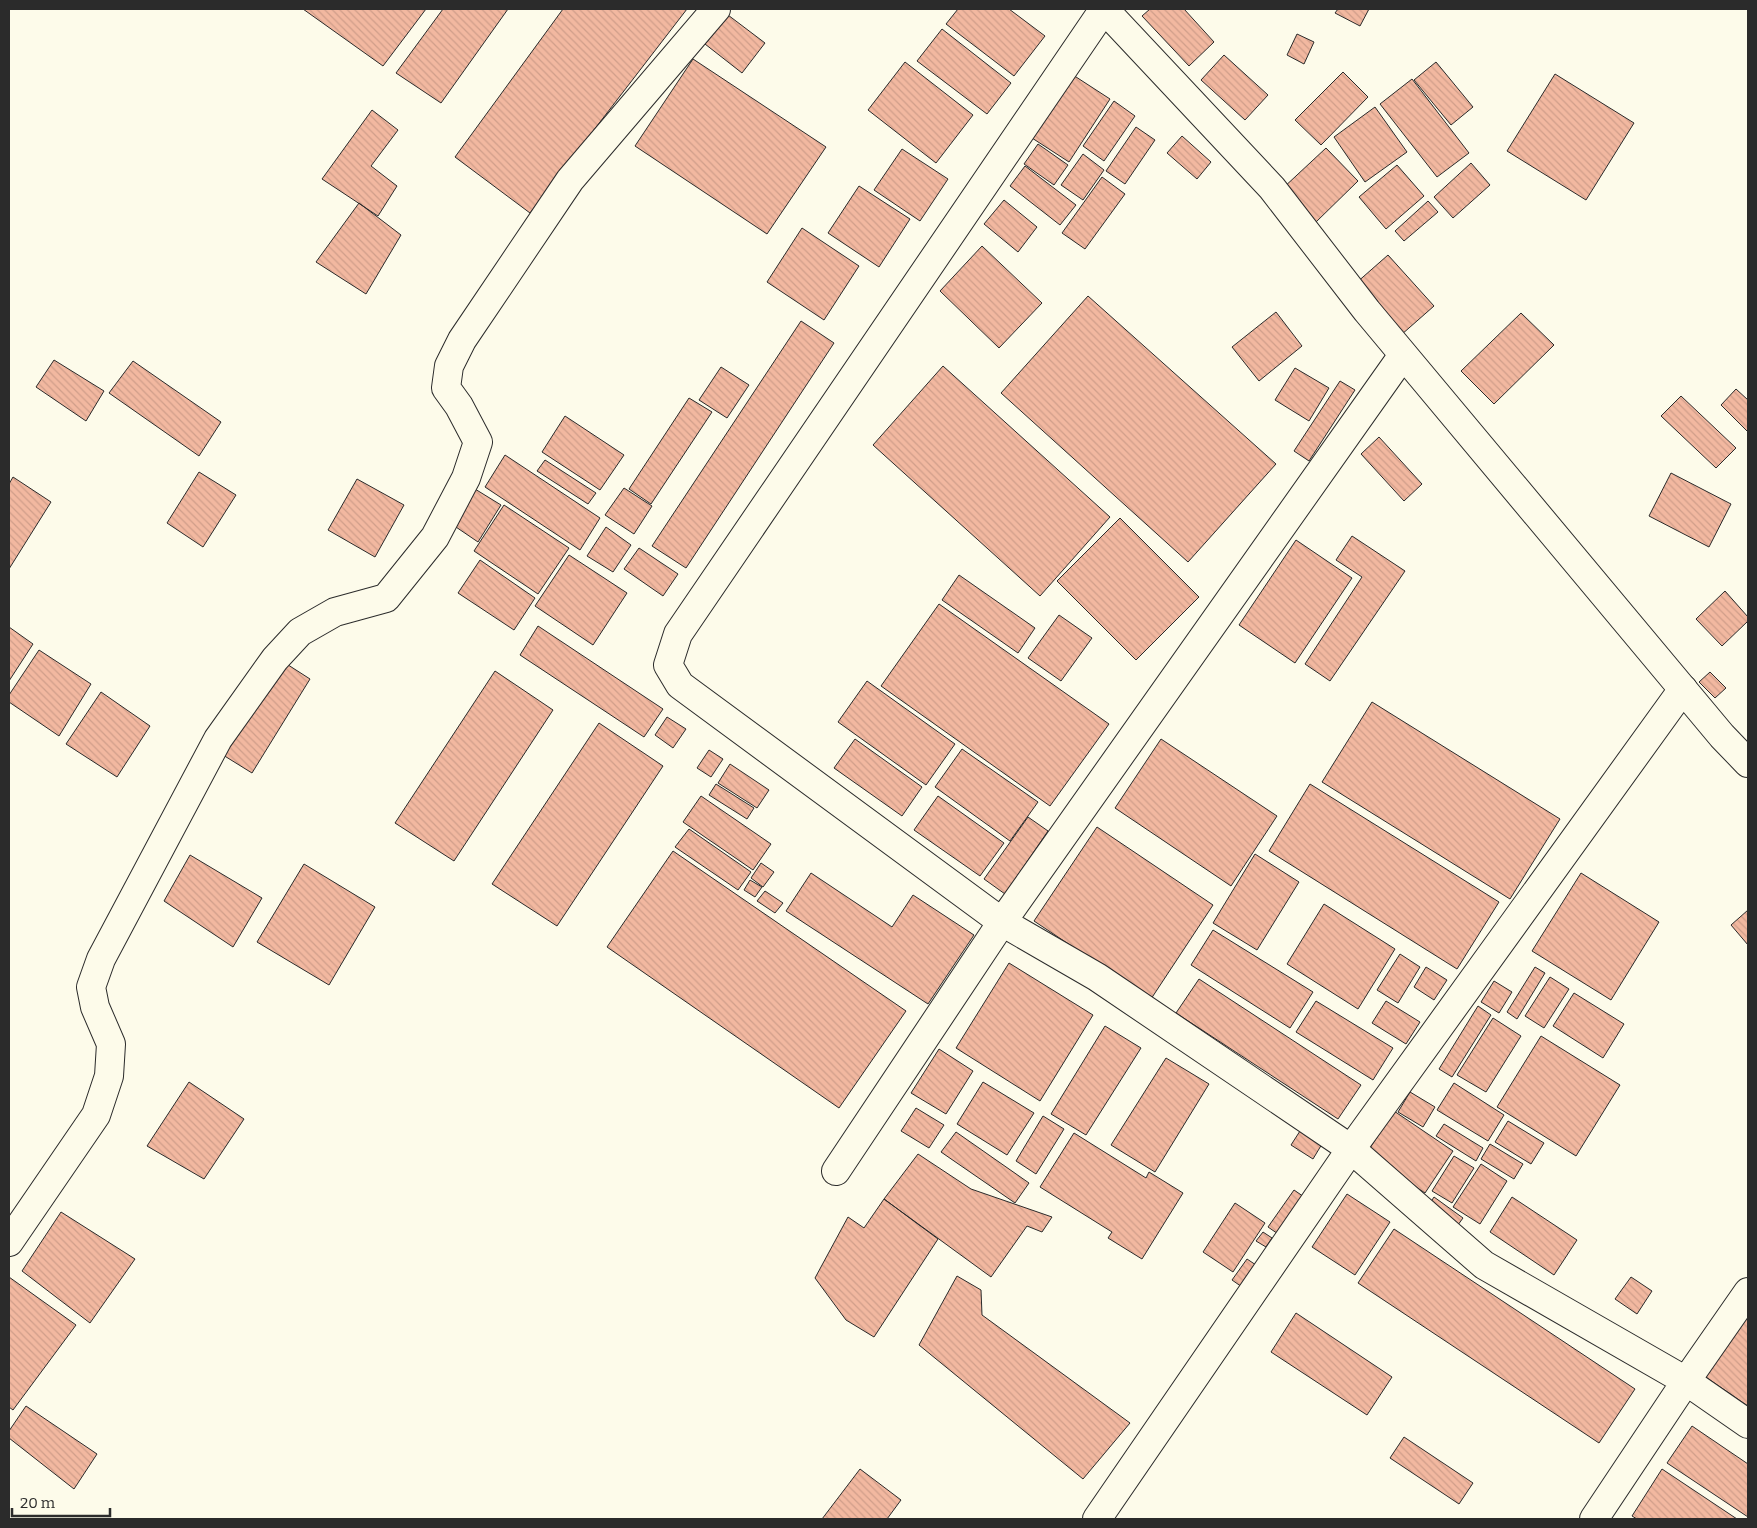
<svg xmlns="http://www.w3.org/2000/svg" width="1757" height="1528" font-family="Bitter,serif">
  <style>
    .building { fill: url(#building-back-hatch); stroke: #2b2b2b }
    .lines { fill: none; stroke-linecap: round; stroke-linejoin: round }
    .minor-casing { stroke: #2b2b2b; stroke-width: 30 }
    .highway-casing { stroke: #2b2b2b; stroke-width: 30 }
    .minor { stroke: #fdfbea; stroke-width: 28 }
    .highway { stroke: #fdfbea; stroke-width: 28 }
  </style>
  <defs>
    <pattern id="building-back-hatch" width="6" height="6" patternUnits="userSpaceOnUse" patternTransform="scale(1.25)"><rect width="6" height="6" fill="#f2b8a0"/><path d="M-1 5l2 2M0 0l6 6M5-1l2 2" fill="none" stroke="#d09e8a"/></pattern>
  </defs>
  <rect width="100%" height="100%" fill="#fdfbea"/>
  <path class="building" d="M303,9H426L383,66Z
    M443,9H508L441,103L396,73Z
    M563,9H687L530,213L455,157Z
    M958,9H1009L1045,36L1014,76L946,24Z
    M1150,9H1184L1214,42L1189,66L1142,16Z
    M1338,9H1369L1360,26L1335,13Z
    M728,15L765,43L742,73L705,44Z
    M942,29L1011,83L987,114L917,61Z
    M1297,34L1314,42L1304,64L1287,55Z
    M1224,55L1268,95L1245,120L1201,80Z
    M693,59L826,147L767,234L635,146Z
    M905,62L973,115L936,163L868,110Z
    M1436,62L1473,107L1451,125L1414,80Z
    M1343,72L1368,97L1321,145L1295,120Z
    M1555,74L1634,123L1586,200L1507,151Z
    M1073,75L1110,99L1069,162L1032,138Z
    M1412,79L1469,153L1437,177L1380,104Z
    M1114,101L1135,116L1104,161L1083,146Z
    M1375,107L1407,152L1365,182L1334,137Z
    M372,110L398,130L371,166L397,186L378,216L322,179Z
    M1136,127L1155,140L1125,184L1106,171Z
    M1182,136L1211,162L1197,179L1167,153Z
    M1038,144L1068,165L1054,185L1024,164Z
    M1326,148L1358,181L1315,223L1282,189Z
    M902,149L948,179L920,221L874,190Z
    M1083,154L1104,170L1083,200L1061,185Z
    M1471,163L1490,185L1453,218L1434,197Z
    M1397,165L1424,196L1386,229L1359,197Z
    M1025,166L1076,205L1060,225L1010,186Z
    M1102,177L1125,194L1085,249L1062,233Z
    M859,186L910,219L879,267L828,233Z
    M1004,200L1037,227L1018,252L984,224Z
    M1428,201L1438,212L1404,241L1395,231Z
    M359,203L401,235L366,294L316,262Z
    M802,228L859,266L824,320L767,282Z
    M982,246L1042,303L999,348L940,291Z
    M1388,255L1434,306L1401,335L1355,284Z
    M1088,296L1276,464L1188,562L1001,393Z
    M1276,312L1302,346L1259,381L1232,347Z
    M1521,313L1554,345L1494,404L1461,371Z
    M801,321L834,343L686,568L652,546Z
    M54,360L104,391L86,421L36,387Z
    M133,361L221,422L199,456L109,393Z
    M943,366L1110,517L1040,596L873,445Z
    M721,367L749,385L727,418L699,400Z
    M1295,368L1329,388L1309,421L1275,400Z
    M1340,381L1355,390L1309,461L1294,451Z
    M1736,389L1748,400V432L1721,405Z
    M1681,396L1736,448L1716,468L1661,416Z
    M689,398L712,412L651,504L629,489Z
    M565,416L624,455L600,490L542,452Z
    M1379,437L1422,484L1404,501L1361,454Z
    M505,455L600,518L580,550L485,487Z
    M545,460L596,493L588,504L537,471Z
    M199,472L236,495L203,547L167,523Z
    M1671,473L1731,504L1709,547L1649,516Z
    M13,477L51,502L9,569V484Z
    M357,479L404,505L375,557L328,530Z
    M624,488L652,506L634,534L605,515Z
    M475,489L501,505L478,542L453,525Z
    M504,505L569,548L538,594L474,551Z
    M1120,518L1199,597L1136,660L1057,581Z
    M606,527L631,545L613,572L587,556Z
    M1352,536L1405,571L1330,681L1305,664L1362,577L1336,560Z
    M1296,540L1352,578L1295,663L1239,625Z
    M639,548L678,574L663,596L624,569Z
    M569,555L627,593L593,645L535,606Z
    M480,560L535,598L514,630L458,593Z
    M959,575L1035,628L1018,653L942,600Z
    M1725,591L1748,617V621L1722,646L1696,619Z
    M939,604L1109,724L1050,806L881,686Z
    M1059,615L1092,638L1061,681L1028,658Z
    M538,626L663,709L644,737L520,655Z
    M9,627L33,644L9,681Z
    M39,650L91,684L59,736L9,702V695Z
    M282,661L310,679L252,773L223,755Z
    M495,671L553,710L454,861L395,823Z
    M1710,672L1726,688L1715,698L1699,682Z
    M867,681L955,744L926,785L838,722Z
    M101,692L150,726L117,777L66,744Z
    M1372,702L1560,819L1510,899L1322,782Z
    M667,717L686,729L673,748L655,735Z
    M599,723L663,766L557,926L492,884Z
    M855,739L922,787L902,816L834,768Z
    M1161,739L1277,816L1231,886L1115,808Z
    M962,749L1038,802L1010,841L935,787Z
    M709,750L723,759L711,777L697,768Z
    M730,764L769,790L757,808L718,783Z
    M716,784L754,808L747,819L709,795Z
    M1310,784L1499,902L1457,969L1269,851Z
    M701,796L771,844L753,870L683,822Z
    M938,796L1004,843L980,876L914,830Z
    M1028,817L1048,831L1005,894L984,879Z
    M1097,827L1213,905L1151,999L1034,921Z
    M689,829L751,872L738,890L675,847Z
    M673,851L906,1011L839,1108L607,947Z
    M1255,854L1299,882L1257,950L1213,923Z
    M190,855L262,898L233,947L164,901Z
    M761,863L774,872L763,887L751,878Z
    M304,864L375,907L329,985L257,942Z
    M811,873L892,927L913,895L974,935L928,1004L786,911Z
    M1581,873L1659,922L1611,1000L1532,951Z
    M750,880L762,887L755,897L744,890Z
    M765,891L783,903L775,913L757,901Z
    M1324,904L1395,949L1358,1009L1287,964Z
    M1748,910V945L1731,925Z
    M1213,930L1313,992L1290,1028L1191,965Z
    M1400,954L1420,967L1398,1003L1377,990Z
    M1009,963L1093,1015L1040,1101L956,1048Z
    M1426,967L1447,980L1434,1000L1414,987Z
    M1535,967L1545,973L1517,1019L1507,1012Z
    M1550,977L1569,989L1544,1028L1525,1016Z
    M1199,979L1361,1085L1338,1119L1176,1013Z
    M1494,981L1512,992L1499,1013L1481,1002Z
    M1574,993L1624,1024L1603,1058L1553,1026Z
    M1316,1001L1393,1048L1373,1080L1296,1032Z
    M1386,1001L1420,1022L1406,1044L1372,1023Z
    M1478,1006L1491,1015L1452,1077L1439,1069Z
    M1493,1018L1521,1036L1486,1092L1457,1075Z
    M1105,1026L1141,1048L1086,1135L1051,1114Z
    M1541,1036L1620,1085L1576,1156L1497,1107Z
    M939,1049L973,1071L946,1114L911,1093Z
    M1166,1058L1209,1084L1155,1172L1111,1145Z
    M189,1082L244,1119L204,1179L147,1146Z
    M983,1082L1034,1113L1007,1155L957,1124Z
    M1454,1083L1504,1115L1488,1141L1437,1110Z
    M1410,1092L1435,1107L1423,1127L1398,1112Z
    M916,1108L944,1125L929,1148L901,1131Z
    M1394,1111L1453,1151L1425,1193L1366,1154Z
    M1043,1116L1064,1129L1036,1174L1016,1161Z
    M1508,1121L1544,1143L1531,1164L1495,1142Z
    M1444,1124L1483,1148L1476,1161L1436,1136Z
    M1300,1131L1322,1144L1313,1159L1291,1145Z
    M956,1132L1029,1183L1015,1203L941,1152Z
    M1074,1133L1146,1178L1149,1172L1183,1193L1142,1259L1108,1238L1112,1232L1040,1187Z
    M1490,1144L1523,1164L1514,1179L1481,1159Z
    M918,1154L971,1189L1052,1217L1042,1232L1027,1226L991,1277L884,1199Z
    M1454,1156L1474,1168L1452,1203L1432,1191Z
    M1481,1164L1507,1181L1480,1224L1453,1207Z
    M1294,1190L1310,1201L1284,1238L1268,1227Z
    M1347,1194L1390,1222L1355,1275L1312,1247Z
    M1434,1197L1463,1218L1455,1229L1426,1209Z
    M1512,1197L1577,1240L1554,1275L1490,1232Z
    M884,1199L938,1239L874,1337L846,1320L815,1278L848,1217L864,1228Z
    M1235,1203L1265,1223L1233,1272L1203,1252Z
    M61,1212L135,1259L90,1323L22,1271Z
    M1394,1229L1635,1389L1599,1443L1358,1283Z
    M1263,1232L1272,1238L1266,1247L1256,1241Z
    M1247,1259L1256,1265L1242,1287L1232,1280Z
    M957,1276L981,1290L982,1315L1130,1423L1083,1479L919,1345Z
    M9,1277L76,1325L13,1410L9,1407Z
    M1631,1277L1652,1291L1637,1314L1615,1299Z
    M1748,1303V1406L1700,1373Z
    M1296,1313L1392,1377L1367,1415L1271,1352Z
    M26,1406L97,1454L74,1489L9,1438V1431Z
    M1692,1426L1748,1464V1517L1667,1463Z
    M1404,1437L1473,1483L1459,1504L1390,1458Z
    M860,1469L901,1500L887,1519H822Z
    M1662,1469L1737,1519H1637L1632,1516Z"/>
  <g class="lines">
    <defs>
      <path id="minor" d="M1104,9L678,634L668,665L680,685L1002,922L1097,977L1351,1149L1484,1265L1686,1381L1748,1424
        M836,1171L1002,922L1403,355
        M9,1242L96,1115L109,1076L111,1044L95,1007L91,987L101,959L218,739L275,659L300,632L335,612L386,598L435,537L466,478L478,442L459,406L446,388L449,366L462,340L570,180L716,9
        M1097,1519L1351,1149L1683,689
        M1594,1519L1686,1381L1748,1292"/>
      <path id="highway" d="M1104,9L1272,188L1367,311L1722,736L1748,763"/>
    </defs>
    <use href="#minor" class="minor-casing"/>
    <use href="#highway" class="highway-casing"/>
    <use href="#minor" class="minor"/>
    <use href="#highway" class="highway"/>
  </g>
  <rect width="1757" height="1528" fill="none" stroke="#2b2b2b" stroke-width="20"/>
  <path d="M12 1508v8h98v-8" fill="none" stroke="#2b2b2b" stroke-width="2.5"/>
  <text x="20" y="1508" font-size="15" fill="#2b2b2b" stroke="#fdfbea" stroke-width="4" paint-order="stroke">20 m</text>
</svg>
